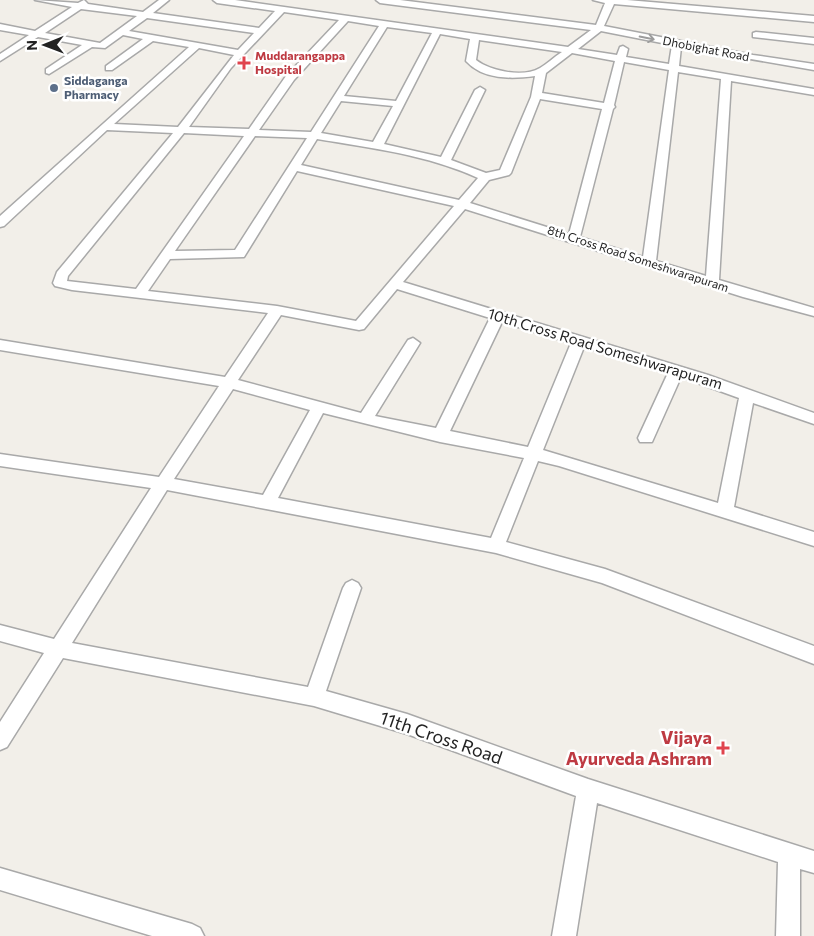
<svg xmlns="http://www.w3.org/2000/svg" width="814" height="936" font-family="Commissioner,sans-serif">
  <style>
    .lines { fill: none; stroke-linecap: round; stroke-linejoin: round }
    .street-casing { stroke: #a9a9a9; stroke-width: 3 }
    .street { fill: #fff; fill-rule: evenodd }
    .oneway { stroke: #9c9c9c }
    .health-dot { fill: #e0444e; stroke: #fff; stroke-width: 2 }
    .service-dot { fill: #5c6f8a; stroke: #fff; stroke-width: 2 }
    .labels { text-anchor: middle; stroke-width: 5; stroke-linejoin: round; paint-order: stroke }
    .far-street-label { font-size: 12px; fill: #222; stroke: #fff }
    .far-health-label { font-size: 12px; font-weight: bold; fill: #be3a42; stroke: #fff; text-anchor: start }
    .far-service-label { font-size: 12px; font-weight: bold; fill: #4e5e75; stroke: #fff; text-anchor: start }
    .street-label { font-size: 15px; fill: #222; stroke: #fff }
    .near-street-label { font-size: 18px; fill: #222; stroke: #fff }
    .near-health-label { font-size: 18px; font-weight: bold; fill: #be3a42; stroke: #fff; text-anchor: end }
  </style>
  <rect width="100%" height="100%" fill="#f2efe9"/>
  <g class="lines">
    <defs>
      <path id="street" d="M35,0L78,3L84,0L88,4L143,12L159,0H169L153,13L259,28L275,11L217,3L213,0H235L568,47L591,30L380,3L376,0H400L596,25L605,3L593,0H627L814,16V22L614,4L604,26L753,55L814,64V70L681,47L679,66L814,89V95L731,81L719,280L814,308V316L743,297L465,209L403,282L708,375L814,413V424L753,403L734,507L814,532V546L559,466L538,461L506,542L605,569L814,646V664L602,583L496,553L167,490L72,643L308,687L343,588L346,583L352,580L358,583L361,588L326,691L407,714L588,779L814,851V873L800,869V936H776L778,862L597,803L576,936H552L576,796L407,734L314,706L63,658L7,747L0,750V722L44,653L0,641V625L54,639L151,488L0,466V454L159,477L219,386L0,350V340L225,377L268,313L72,290L55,286L53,283L57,272L173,133L107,130L4,226L0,227V216L189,47L153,41L112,70H106V66L143,39L123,35L105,48L92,47L49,74L46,73V69L82,45L38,37L0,61V54L29,35L0,30V24L35,31L72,7ZM81,9L137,16L100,43L45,33ZM284,12L339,20L286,76L249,129L189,127L231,68ZM147,18L254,33L238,50L129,31ZM348,21L379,26L311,132L259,130L294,80ZM387,27L432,33L396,101L344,96ZM601,31L672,45L669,64L626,57L628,49L623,46L620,47L617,55L578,49ZM440,34L470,39L466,61C483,80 512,79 535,76L531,97L500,170L486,173L451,160L485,90L480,87L475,90L441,157L384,144ZM479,40L562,52C554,57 547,64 540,68C523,78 490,71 476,60ZM199,48L234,55L178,127L114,124ZM572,53L615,61L604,103L542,93L546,73ZM624,62L669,70L643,257L580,237L613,109L615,107L614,105ZM678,72L721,79L706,276L656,261ZM540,99L602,109L569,234L470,203L489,180L509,175L511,173ZM341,101L393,106L373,142L321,133ZM184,133L244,136L136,289L67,281L68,276ZM255,136L307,138L235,250L175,251ZM317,139C372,148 428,155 478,178L459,200L301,165ZM297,171L454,206L356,321L277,306L148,291L170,259L244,257ZM397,289L490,318L436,428L375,416L420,343L413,338L408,340L361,413L238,380L281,315L359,330L364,329ZM502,322L571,343L528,447L450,431ZM584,347L668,373L638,438L640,442H652L681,377L739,398L718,503L543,450ZM233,389L310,410L263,495L174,479ZM323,413L440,442L524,458L491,538L278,498Z
        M756,32L814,38V44L753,37V33Z
        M0,868L192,924L200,928L204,936H152L0,890Z"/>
    </defs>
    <use href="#street" class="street-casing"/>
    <use href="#street" class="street"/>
  </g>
  <defs><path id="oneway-shaft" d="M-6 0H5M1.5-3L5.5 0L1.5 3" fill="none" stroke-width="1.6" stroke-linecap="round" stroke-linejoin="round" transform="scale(1.25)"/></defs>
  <use class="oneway" href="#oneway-shaft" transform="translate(647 38) rotate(11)"/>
  <g class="health-dot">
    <path d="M241.5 55.5h5v5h5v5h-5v5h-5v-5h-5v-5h5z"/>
    <path d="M720.5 740.5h5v5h5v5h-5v5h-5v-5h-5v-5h5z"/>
  </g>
  <circle class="service-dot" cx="54" cy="88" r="5"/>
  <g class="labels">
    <g class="far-street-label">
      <text transform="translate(706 49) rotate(11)" y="4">Dhobighat Road</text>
      <text transform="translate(638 259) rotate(18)" y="4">8th Cross Road Someshwarapuram</text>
    </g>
    <g class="far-health-label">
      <text x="255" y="60">Muddarangappa<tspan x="255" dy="14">Hospital</tspan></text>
    </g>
    <g class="far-service-label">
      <text x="64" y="85">Siddaganga<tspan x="64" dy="14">Pharmacy</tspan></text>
    </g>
    <g class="street-label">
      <text transform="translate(605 349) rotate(17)" y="5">10th Cross Road Someshwarapuram</text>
    </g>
    <g class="near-street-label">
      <text transform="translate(441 738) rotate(19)" y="6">11th Cross Road</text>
    </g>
    <g class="near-health-label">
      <text x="712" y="744">Vijaya<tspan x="712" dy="21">Ayurveda Ashram</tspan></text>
    </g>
  </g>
  <g transform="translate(45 45) rotate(269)" stroke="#ffffff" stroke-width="4" paint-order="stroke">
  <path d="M0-4L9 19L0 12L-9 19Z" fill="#222222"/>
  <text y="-8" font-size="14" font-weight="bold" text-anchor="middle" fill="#222222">N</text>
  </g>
</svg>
